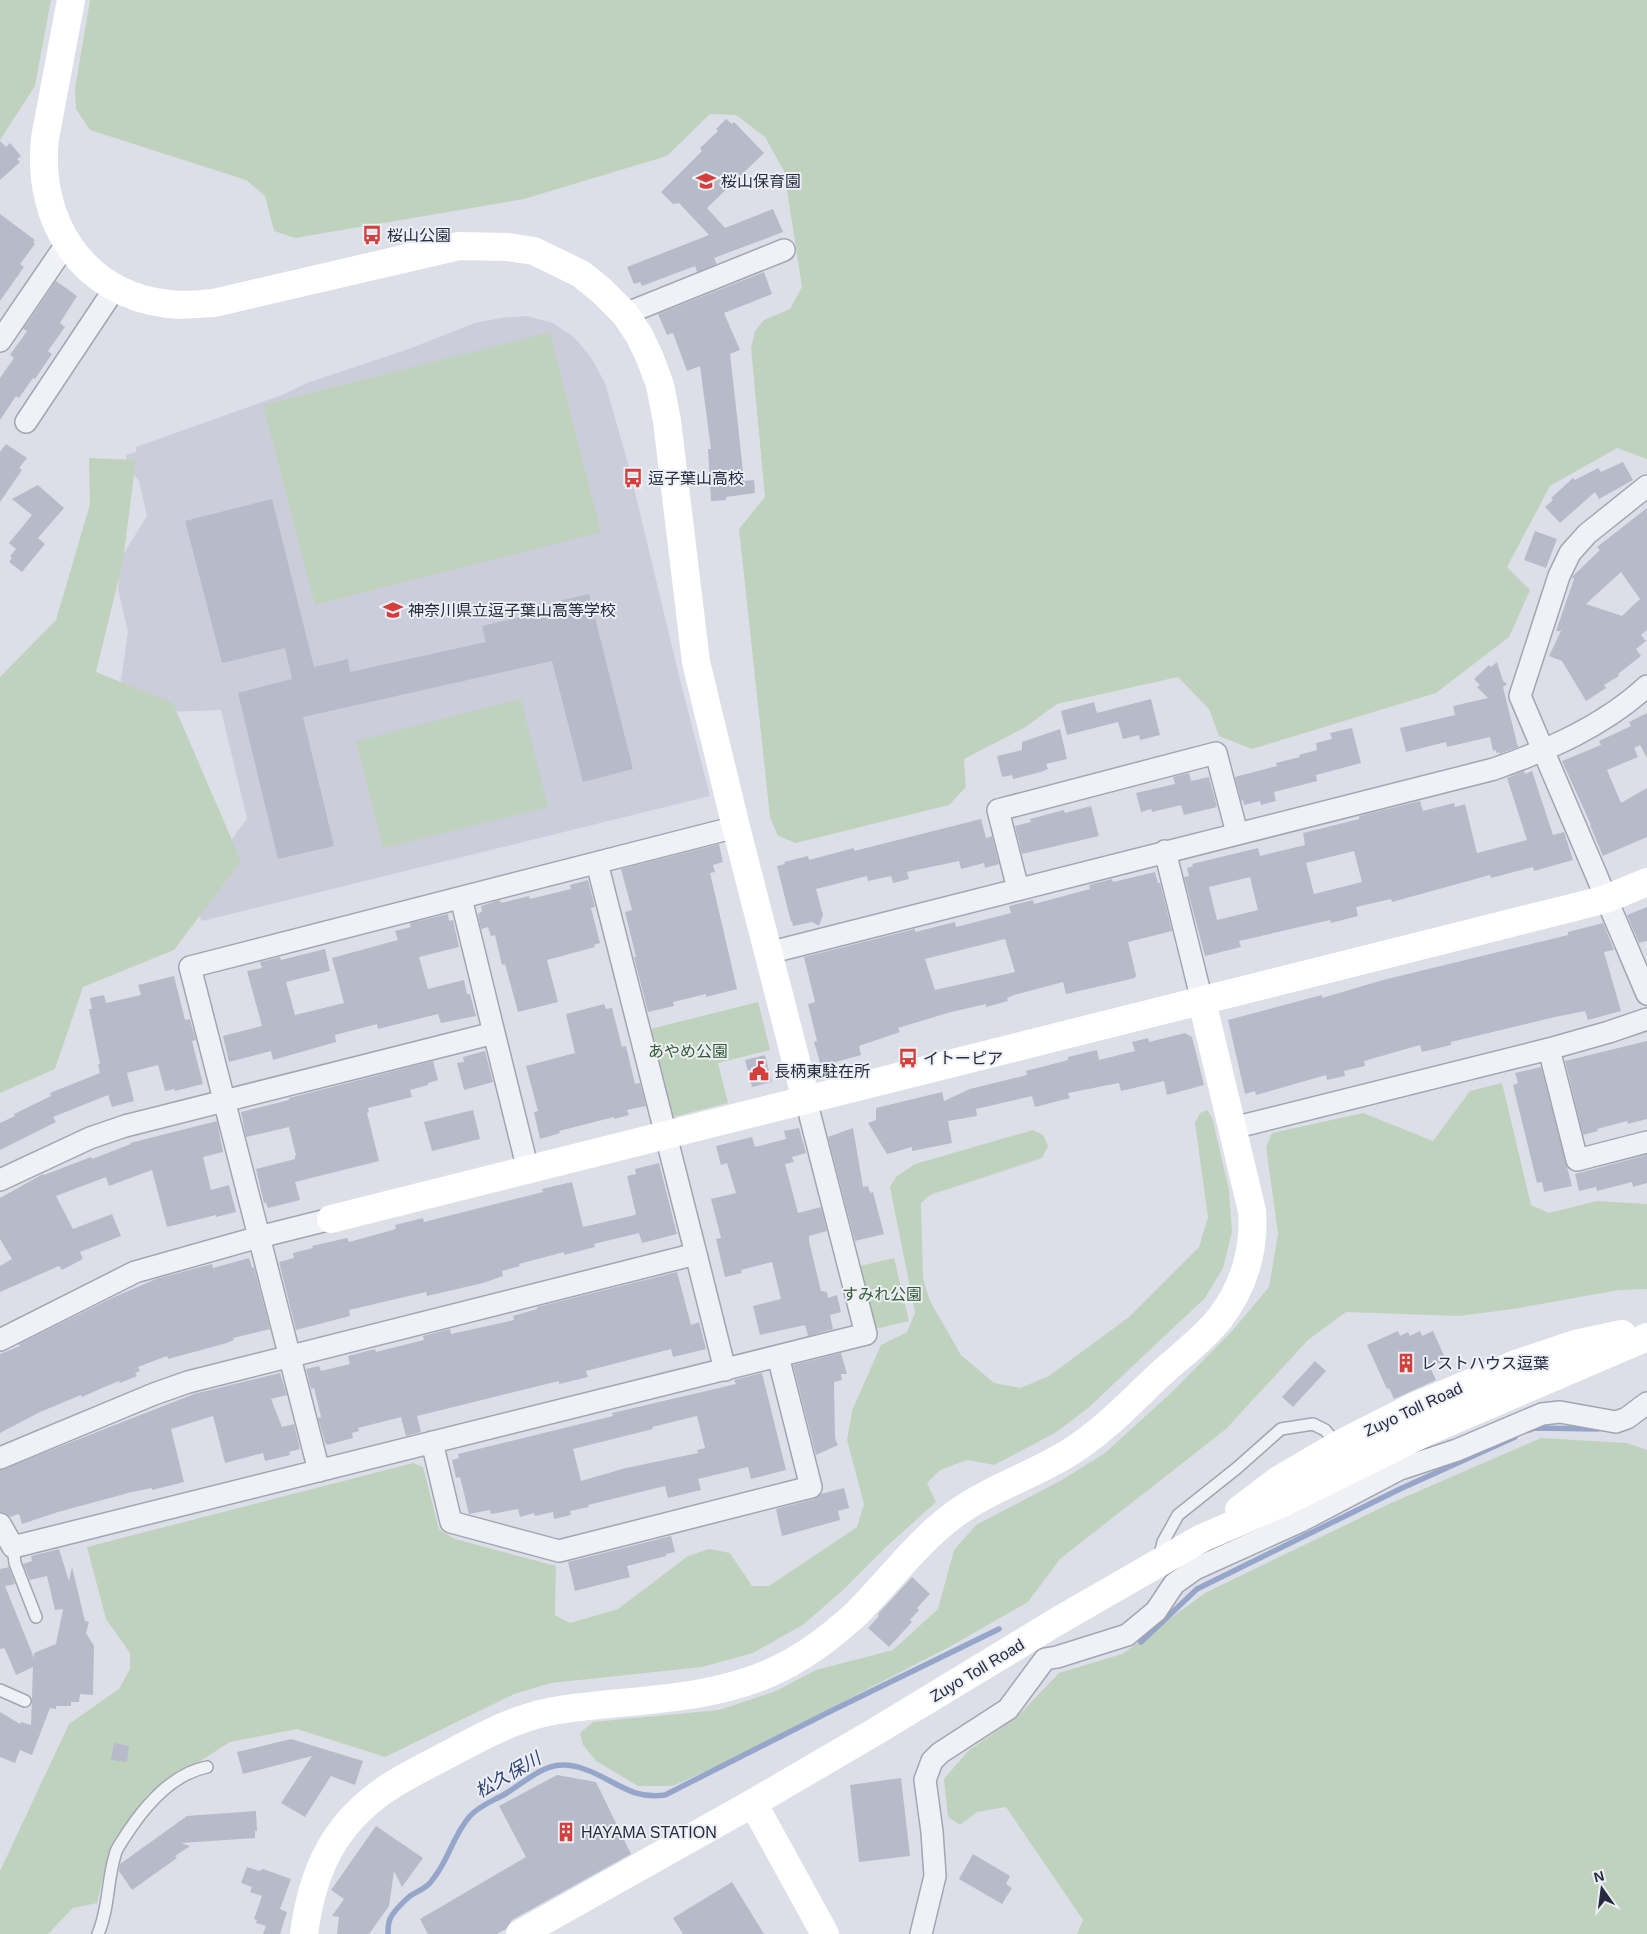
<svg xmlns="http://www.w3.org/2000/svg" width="1647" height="1934" font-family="Arial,'Noto Sans JP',sans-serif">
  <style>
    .built { fill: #cbceda }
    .green { fill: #bfd2be }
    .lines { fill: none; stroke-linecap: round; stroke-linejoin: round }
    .stream { stroke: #96a6ca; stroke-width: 5.5 }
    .building { fill: #b7bac8; fill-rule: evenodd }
    .lane-casing { stroke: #a2a5b2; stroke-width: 14 }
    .street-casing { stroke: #a2a5b2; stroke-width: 24 }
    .lane { stroke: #f0f1f6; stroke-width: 11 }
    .street { stroke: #f0f1f6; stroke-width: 21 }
    .secondary { stroke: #fff; stroke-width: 28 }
    .labels { text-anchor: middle; stroke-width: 4; stroke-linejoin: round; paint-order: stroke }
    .poi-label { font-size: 16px; fill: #262b3f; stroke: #eceff5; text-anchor: start }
    .park-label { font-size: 16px; fill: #335b32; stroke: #eceff5 }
    .street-label { font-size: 16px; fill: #262b3f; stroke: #eceff5 }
    .water-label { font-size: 18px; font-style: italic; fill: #2e4274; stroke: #eceff5 }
  </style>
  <rect width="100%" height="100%" fill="#dddfe8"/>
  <path class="built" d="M527,316L553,323L575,338L592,359L605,383L629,467L680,680L710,796L202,921L189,895L247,819L221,710L116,714L128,632L118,589L121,558L147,516L139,481L127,467L126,455L136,452V447L282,395L307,383L406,350L475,323L501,318Z"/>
  <path class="green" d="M0,0H51L35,86L0,140Z
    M90,0H1647V459L1617,448L1550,486L1507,567L1530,590L1509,637L1436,693L1252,749L1219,736L1209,709L1178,677L1057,704L1024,728L964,759L966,787L949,805L796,843L778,836L770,817L739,529L765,497L751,348L755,331L764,320L790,309L802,287L784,171L765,137L736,115L710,114L667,156L524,199L295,238L274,231L265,196L246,180L90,130L76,109L75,89Z
    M550,332L601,532L315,605L263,405Z
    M89,458L136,460L123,561L96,672L173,703L241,861L174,950L83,987L55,1069L0,1093V677L56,620L90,504Z
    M521,699L548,807L383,848L356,741Z
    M758,1002L770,1050L718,1063L728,1103L673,1117L650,1029Z
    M1502,1083L1531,1205L1549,1213L1597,1201L1647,1204V1289L1619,1290L1513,1309L1459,1316L1346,1312L1308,1340L1226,1429L1060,1559L1028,1602L949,1647L728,1761L673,1786H638L596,1761L583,1745L580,1733L593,1722L719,1710L776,1691L816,1670L893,1650L938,1609L954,1550L976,1525L1062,1480L1105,1453L1173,1391L1232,1331L1269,1287L1278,1234L1266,1147L1272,1133L1363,1113L1433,1141L1470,1091Z
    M1207,1110L1212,1117L1229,1190L1232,1232L1223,1268L1205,1298L1087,1409L1055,1433L994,1465L967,1460L940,1470L927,1483L936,1502L886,1547L844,1589L804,1624L753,1653L702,1667L551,1683L514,1694L385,1757L297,1729L230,1742L147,1795L109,1852L97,1903L73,1908L48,1934H0V1871L69,1724L119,1689L130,1669V1653L106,1619L87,1547L413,1463L423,1467L439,1529L455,1539L556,1566L555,1615L570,1623L618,1609L688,1556L709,1549L730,1553L752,1586H769L857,1527L864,1504L847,1440L852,1411L881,1345L907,1332L915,1313L890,1187L896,1177L915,1164L1033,1130L1043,1135L1048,1146L1042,1158L930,1195L921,1203L923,1279L930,1301L961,1355L994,1383L1020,1388L1049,1376L1129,1317L1199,1247L1208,1217L1195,1123L1200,1113Z
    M894,1258L909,1321L871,1330L856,1267Z
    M1541,1438L1627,1443L1647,1450V1934H1077L1083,1920L1006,1807L977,1812L960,1825L948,1817L944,1779L968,1751L1018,1716L1059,1673L1122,1654L1205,1593L1389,1504Z"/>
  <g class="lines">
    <path class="stream" d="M1530,1430L1534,1428L1598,1429
      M1141,1642L1197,1589L1400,1489L1515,1437
      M388,1934C388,1930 388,1923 390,1919C393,1912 404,1901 410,1896C416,1892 424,1889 429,1884C432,1881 435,1876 438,1872C450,1854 455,1833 470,1816C480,1805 493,1801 505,1794C532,1778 548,1756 584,1769C614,1779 630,1800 665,1795L835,1709L999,1629"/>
  </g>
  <path class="building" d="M726,119L732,124L734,122L764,153L707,208L725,228L773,209L783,232L714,258L717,264L697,272L695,266L642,286L640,282L634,284L627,267L709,235L679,203L673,204L661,192L702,151L700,148L718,131L716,129Z
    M0,141L6,147L10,143L21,156L17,159L20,162L0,180Z
    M0,214L35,240L33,242L35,244L20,264L24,267L0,301Z
    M764,272L772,294L724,313L740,350L730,354L737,416L744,481L754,480L755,493L726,497V500L711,501L708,449H711L700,366L687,371L673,333L667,335L658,314Z
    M56,281L77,296L60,323L65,327L48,351L52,354L35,379L33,378L19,398L16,396L0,420V378L14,358L10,355L27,331L23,329Z
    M6,444L27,458L19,468L22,470L0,502V452Z
    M1623,462L1633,480L1599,499L1595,492L1560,523L1545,507L1553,500L1551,498L1573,478L1575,480L1598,468L1601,472Z
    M38,485L64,508L38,538L45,544L22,572L9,562L12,558L10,556L16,549L9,543L32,515L12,499Z
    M272,499L314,667L348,659L350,672L486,642L482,626L561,608L559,601L589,594L633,769L583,782L552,661L303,717L334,846L278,859L238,693L292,679L285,648L222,663L185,521Z
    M1647,508V630L1641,635L1646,641L1636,649L1641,656L1618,674L1619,676L1604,685L1606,688L1586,701L1562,661L1549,656L1561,631H1556L1574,579L1572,577L1600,550L1597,547ZM1621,572L1640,599L1622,616L1586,604Z
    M1535,531L1557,539L1546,568L1524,560Z
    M1497,662L1503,681L1507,684L1503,687L1518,747L1499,754V752L1496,753V750L1493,751L1490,737L1447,747L1446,742L1406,752L1400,728L1455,715L1453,706L1488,698L1477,687L1480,685L1474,679L1489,665L1491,667Z
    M1151,699L1160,735L1140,740L1139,735L1123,739L1118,722L1067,735L1061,711L1094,702L1097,713Z
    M1647,713V758L1640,745L1634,748L1638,757L1607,770L1621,803L1647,788V837L1603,856L1590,825H1591L1562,761L1601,745L1599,741L1631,726L1629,722Z
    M1352,728L1361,763L1316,775L1317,781L1274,792L1276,801L1261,805L1260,801L1244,805L1243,800L1241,801L1235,777L1277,766L1276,763L1300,757L1299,755L1317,750L1316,743L1332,739L1330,733Z
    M1060,729L1067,759L1046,764L1048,769L1041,772L1013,779L1012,775L1002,777L997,756L1022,750V742Z
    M1524,771L1525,774L1532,771L1553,835L1564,832L1573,860L1534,871L1533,867L1491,878L1490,875L1392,902L1391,899L1356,907L1358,916L1331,923L1330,920L1239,941L1241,947L1205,956L1184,877L1189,876L1187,868L1193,866L1192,864L1258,848L1260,856L1305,845L1303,833L1359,819V816L1420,801L1423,811L1454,803L1455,807L1465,804L1477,853L1527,840L1507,778ZM1354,851L1362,882L1314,894L1306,863ZM1250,877L1258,910L1217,920L1209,887Z
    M1189,773L1191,781L1209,777L1217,807L1184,815L1181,805L1152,812L1151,809L1141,812L1136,793L1175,784L1173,777Z
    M1091,806L1099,836L1022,854L1015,826L1031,822L1030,819L1064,810L1065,813Z
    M981,819L986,838L992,836L999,864L985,868L984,863L961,869L959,861L907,872L909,879L893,883L891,876L868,881L867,876L816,889L823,915L819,926L812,922L793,926L792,921L791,922L777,866L785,864L784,862L808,856L809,860L854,848V851Z
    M719,844L723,862L713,865L715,872L710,873L737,989L706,997V994L673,1002L674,1006L648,1012L634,957H636L625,912L632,910L621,869Z
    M1155,872L1158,883H1160L1172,931L1128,942L1136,975L1135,978L1066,994L1063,982L1014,995L1007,998L1008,1001L986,1007V1004L951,1012L898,1028L900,1032L859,1046L861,1055L821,1066L814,1042L817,1041L808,1004L815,1002L804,957L915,929V932L955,922L956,927L1011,913L1009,906L1033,900L1034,904L1090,889L1089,885L1112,879L1113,882ZM1005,939L1015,972L935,990L925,959Z
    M588,880L595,907L591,908L600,943L594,945L595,947L547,960L558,1002L518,1012L505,964L502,965L495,935L491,936L488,927L481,929L478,914L482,911L481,906L500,900L501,903L529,896L530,899L571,889L570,885Z
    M1647,907V941L1639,943L1627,915Z
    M448,914L449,921L453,920L459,947L419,957L428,989L464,980L467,994H470L476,1016L441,1023L438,1014L378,1029L377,1024L335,1035L336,1042L273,1060L271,1051L229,1062L223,1036L262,1026L247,971L262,968L260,962L280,957L281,960L325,949L330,971L286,982L295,1015L344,1003L332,958L398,940L395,931L411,927L410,923Z
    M1603,923L1614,950L1604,952L1621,1011L1588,1020L1585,1011L1555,1017L1451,1042V1045L1422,1052L1420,1045L1364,1061L1365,1066L1344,1071L1345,1076L1327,1080L1326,1075L1256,1095L1255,1091L1245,1094L1228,1020L1322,995V998L1383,980L1568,935V932Z
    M174,976L185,1020L190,1019L191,1023L196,1040L192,1041L203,1084L175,1091L174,1089L165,1091L158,1065L127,1073L134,1101L112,1107L108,1095L53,1117L56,1122L0,1150V1123L15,1116L14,1114L51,1096L50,1093L100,1073L98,1064H100L89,1009H92L90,998L104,995L106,1003L141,995L138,985Z
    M604,1004L606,1009L612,1008L622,1047L626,1046L635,1084L640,1083L646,1106L627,1110L629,1115L614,1119V1117L559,1131L560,1133L540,1139L534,1112L538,1111L526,1066L575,1053L566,1014Z
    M1185,1033L1192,1037L1204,1085L1167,1095L1164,1081L1121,1091L1119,1083L1068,1093L1070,1098L1035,1107L1032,1096L976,1109L977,1116L948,1121L952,1143L912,1151V1147L887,1154L868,1123L876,1120V1108L942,1092L944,1101L970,1089L1027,1075L1026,1071L1068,1060V1057L1097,1050L1099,1060L1135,1051L1132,1042L1148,1038L1149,1042Z
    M1647,1041V1119L1628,1124L1627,1121L1597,1129L1598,1131L1583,1135L1565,1061Z
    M485,1051L493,1082L464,1090L457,1063L464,1062L463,1057Z
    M765,1055L772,1082L752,1087L745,1060Z
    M433,1061L438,1080L428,1083V1085L410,1090L412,1097L368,1108L369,1112L367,1113L379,1161L295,1182L300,1200L268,1208L266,1203H264L256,1169L295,1159V1156L296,1155L289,1127L246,1137L241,1112L289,1100V1098Z
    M1541,1067L1572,1186L1544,1192L1542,1182L1537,1183L1513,1085L1518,1083L1515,1073Z
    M473,1110L480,1139L432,1151L424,1122Z
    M217,1121L223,1152L203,1157L211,1190L229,1185L236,1212L216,1217V1215L167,1227L152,1170L109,1186L106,1177L56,1196L73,1229L112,1214L121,1236L80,1252L83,1259L62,1270L59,1266L0,1292V1266L12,1259L0,1239V1198L43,1174L44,1175L91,1157L92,1159L131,1144L130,1143Z
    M799,1128L806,1153L792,1157L794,1162L785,1164L798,1213L821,1207L827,1231L809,1236V1241L821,1291L827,1292L828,1298L837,1295L841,1312L830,1315L833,1329L808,1336L805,1325L760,1335L753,1306L781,1299L772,1262L741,1270L742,1273L725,1277L716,1239L721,1238L711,1199L736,1193L727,1163L721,1165L716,1146L752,1137L755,1147L786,1139L784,1131Z
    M853,1128L863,1187L868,1186L870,1193L873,1192L884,1234L855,1241L828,1137Z
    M1647,1155V1183L1633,1187L1632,1182L1597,1191L1596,1187L1579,1191L1575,1174Z
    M659,1163L677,1234L642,1243L639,1233L594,1244L595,1247L564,1255V1252L519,1264L520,1266L502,1271L503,1276L483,1283L427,1296L426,1292L349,1310L350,1316L296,1330L279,1262L294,1258L293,1253L313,1248L312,1246L347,1238L349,1242L396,1229L395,1225L423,1218L424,1222L543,1192L542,1189L572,1182L583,1227L635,1215L636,1214L627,1176L636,1174L635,1169Z
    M249,1258L252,1268L254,1267L270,1329L233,1338L234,1340L227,1343L168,1359L167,1356L138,1367L140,1371L135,1373L137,1376L120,1383L119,1381L102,1388L82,1397L81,1395L40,1412L0,1433V1354L20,1346L19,1344L112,1298L156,1279L212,1264L213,1268Z
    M677,1272L691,1325L699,1322L706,1349L673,1357L671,1349L586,1371L588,1377L559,1384V1381L417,1416L421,1432L406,1436L401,1417L358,1428L359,1431L352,1433L353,1438L327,1445L325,1442L318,1418L321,1417L314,1388L311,1389L306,1369L319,1366L321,1371L350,1364L348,1356L375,1349L376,1352L424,1340L423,1336L450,1329L451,1334L514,1320L513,1316L537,1309V1307Z
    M1398,1331L1400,1336L1408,1332L1410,1336L1420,1331L1422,1336L1433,1331L1446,1360L1430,1367L1436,1380L1394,1399L1389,1388L1387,1389L1367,1345Z
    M841,1353L847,1374H841L842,1380L834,1382L835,1438L838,1445L816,1455L793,1365Z
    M1315,1361L1326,1371L1293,1407L1282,1397Z
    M280,1373L287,1395L271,1399L282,1427L294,1424L300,1449L289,1452L290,1455L265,1461L263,1453L225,1463L213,1416L171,1429L184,1482L152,1490V1488L132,1492L58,1512L22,1524L19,1514L10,1517L6,1513L0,1512V1470L194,1394Z
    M762,1373L786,1470L751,1479L748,1467L698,1479L701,1490L668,1498L665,1486L588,1505L589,1507L570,1511L571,1515L554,1519L553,1512L535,1516L534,1513L520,1517L518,1509L491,1514L490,1510L469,1514L460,1477L456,1478L452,1460L459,1458L458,1454L613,1416L612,1413L736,1384L734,1380ZM697,1416L705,1448L697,1450L698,1453L626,1468L581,1481L573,1449L653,1429L652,1427Z
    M844,1488L849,1508L838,1511L840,1520L782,1536L776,1509L814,1499L821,1494Z
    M671,1536L675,1552L666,1554V1556L627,1566L630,1577L575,1591L568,1562Z
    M59,1549L69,1581L72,1567L85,1621L89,1622L86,1633L94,1646L93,1695L80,1694L79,1702H71V1706H56V1709L50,1708L32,1755L20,1750L15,1763L0,1757V1712L20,1724L21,1722L31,1725L33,1667L16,1675L6,1651L4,1648L0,1649V1569L9,1567L15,1584L5,1586L34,1658V1653L56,1644L63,1609L55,1610L47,1576L30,1580L23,1564L32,1561L31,1556Z
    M912,1577L930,1594L917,1608L919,1610L910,1620L912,1622L889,1647L868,1628L879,1616L878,1614Z
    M291,1739L363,1761L355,1785L331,1776L305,1817L281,1803L312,1756L243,1774L237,1752Z
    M114,1743L129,1746L127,1762L111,1760Z
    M557,1775L596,1782L631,1854L512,1920L506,1929L497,1934H428L420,1919L526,1857L499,1806Z
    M901,1778L910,1856L859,1862L850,1785Z
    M256,1811L257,1831H255V1838L181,1843L190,1846L175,1856L177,1858L132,1890L119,1871L120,1864L187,1816Z
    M376,1826L423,1858L402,1887L394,1871L389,1906L369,1934H337L339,1917L332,1916L344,1899L331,1890Z
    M973,1854L1010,1876L1006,1884L1012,1888L1002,1904L959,1879Z
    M247,1867L259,1871L263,1869L291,1879L280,1909L287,1912L280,1934H263L266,1926L256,1923L257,1920L254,1919L262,1896L250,1892L252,1887L241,1883Z
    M732,1882L764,1934H683L673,1918Z"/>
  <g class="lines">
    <defs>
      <path id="lane" d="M13,1547L15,1563L36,1617
        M1159,1559L1163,1542L1178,1515L1237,1468L1281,1429L1313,1424L1325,1430L1338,1445
        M0,1690L25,1701
        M98,1934C109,1909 107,1881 115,1855C116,1849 121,1843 124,1838C143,1808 171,1774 207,1767"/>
      <path id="street" d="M625,314L784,250
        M0,341L67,243
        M26,422L115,288
        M1647,486L1587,534L1570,553L1559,576L1520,696L1647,994
        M1165,851L1202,1001
        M1018,889L998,810L1216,753L1237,833
        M461,898L494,1033
        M768,953L1494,769C1548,750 1604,726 1647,686
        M1549,1049L1577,1160L1647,1142
        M1233,1128L1549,1049L1609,1032L1647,1019
        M0,1180L90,1138L125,1126L494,1033L528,1170
        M696,1254L725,1370
        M0,1340L135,1272L259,1237L331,1219
        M432,1442L451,1522L559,1551L811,1487L778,1356
        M0,1458L154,1394L188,1382L696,1254L597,863
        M319,1471L190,967L736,827
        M0,1524L13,1547L866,1334L806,1100
        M921,1934L935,1876L932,1832L925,1780L932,1761L940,1753L1008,1709L1045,1659L1057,1657L1127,1635L1156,1611L1174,1584L1195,1569L1301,1521L1400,1469L1457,1450L1542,1414L1560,1412L1616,1422L1627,1418L1647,1403"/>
    </defs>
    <use href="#lane" class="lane-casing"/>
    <use href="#street" class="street-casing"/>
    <use href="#lane" class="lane"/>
    <use href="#street" class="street"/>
    <path class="secondary" d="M71,0L45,138C36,221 82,294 168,304C184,306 199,304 214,303L459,246L508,247L534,251L581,274L602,291L625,314L639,335L650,358L660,385L667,421L696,662L736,827L806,1100
      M331,1219L1579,906L1606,899L1647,882
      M1239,1510L1280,1479L1338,1445L1413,1407L1516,1364L1575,1344L1622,1334
      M753,1803L825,1934
      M304,1934C312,1872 333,1825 386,1789C405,1776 427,1766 447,1755C483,1736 518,1716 559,1710C631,1699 705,1702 772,1672C803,1658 831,1637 856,1614C889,1581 917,1542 955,1514C989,1489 1031,1476 1067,1454C1100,1434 1127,1406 1155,1379C1176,1359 1202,1341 1220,1318C1244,1287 1255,1249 1252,1211L1202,1001
      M520,1934L753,1803L878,1730L1056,1622L1202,1538L1283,1503L1426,1432L1647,1337"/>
  </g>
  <defs>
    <symbol id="school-bare" viewBox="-9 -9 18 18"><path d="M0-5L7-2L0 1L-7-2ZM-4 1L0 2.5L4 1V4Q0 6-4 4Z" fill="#d43e3b" stroke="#eceff5" stroke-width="2.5" paint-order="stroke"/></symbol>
    <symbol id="bus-bare" viewBox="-9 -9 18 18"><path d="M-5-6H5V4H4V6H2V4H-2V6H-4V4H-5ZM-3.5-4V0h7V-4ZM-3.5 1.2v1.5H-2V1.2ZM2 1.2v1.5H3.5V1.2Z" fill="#d43e3b" stroke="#eceff5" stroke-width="2.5" paint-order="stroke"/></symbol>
    <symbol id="civic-bare" viewBox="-9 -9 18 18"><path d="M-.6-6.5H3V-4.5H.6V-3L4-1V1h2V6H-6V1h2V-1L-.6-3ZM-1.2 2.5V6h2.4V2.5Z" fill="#d43e3b" stroke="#eceff5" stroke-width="2.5" paint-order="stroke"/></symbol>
    <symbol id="building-bare" viewBox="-9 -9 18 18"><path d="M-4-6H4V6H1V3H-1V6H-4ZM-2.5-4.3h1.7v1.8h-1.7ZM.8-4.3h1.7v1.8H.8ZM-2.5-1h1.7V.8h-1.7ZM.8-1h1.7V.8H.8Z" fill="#d43e3b" stroke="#eceff5" stroke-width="2.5" paint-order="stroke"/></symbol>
  </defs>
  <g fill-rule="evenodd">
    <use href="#school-bare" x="692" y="167" width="28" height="28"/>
    <use href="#bus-bare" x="358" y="221" width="28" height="28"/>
    <use href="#bus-bare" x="619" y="464" width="28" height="28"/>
    <use href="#school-bare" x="379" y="596" width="28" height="28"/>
    <use href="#bus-bare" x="894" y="1044" width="28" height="28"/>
    <use href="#civic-bare" x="745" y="1057" width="28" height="28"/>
    <use href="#building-bare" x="1392" y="1349" width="28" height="28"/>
    <use href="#building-bare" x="552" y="1818" width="28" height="28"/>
  </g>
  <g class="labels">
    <g class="poi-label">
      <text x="721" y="187">桜山保育園</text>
      <text x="387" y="241">桜山公園</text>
      <text x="648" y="484">逗子葉山高校</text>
      <text x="408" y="616">神奈川県立逗子葉山高等学校</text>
      <text x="923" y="1064">イトーピア</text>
      <text x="774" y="1077">長柄東駐在所</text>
      <text x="1421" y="1369">レストハウス逗葉</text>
      <text x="581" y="1838">HAYAMA STATION</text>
    </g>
    <g class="park-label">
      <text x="688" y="1057">あやめ公園</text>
      <text x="882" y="1300">すみれ公園</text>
    </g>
    <g class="street-label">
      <text transform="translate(1413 1409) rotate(-25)" y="6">Zuyo Toll Road</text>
      <text transform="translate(977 1670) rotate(-31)" y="6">Zuyo Toll Road</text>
    </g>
    <g class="water-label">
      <text transform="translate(508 1775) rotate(-30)" y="6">松久保川</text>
    </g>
  </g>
  <g transform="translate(1602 1889) rotate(346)" stroke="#eceff5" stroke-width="4" paint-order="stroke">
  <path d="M0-4L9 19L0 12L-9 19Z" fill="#262b3f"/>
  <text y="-8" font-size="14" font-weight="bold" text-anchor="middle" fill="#262b3f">N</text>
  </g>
</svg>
